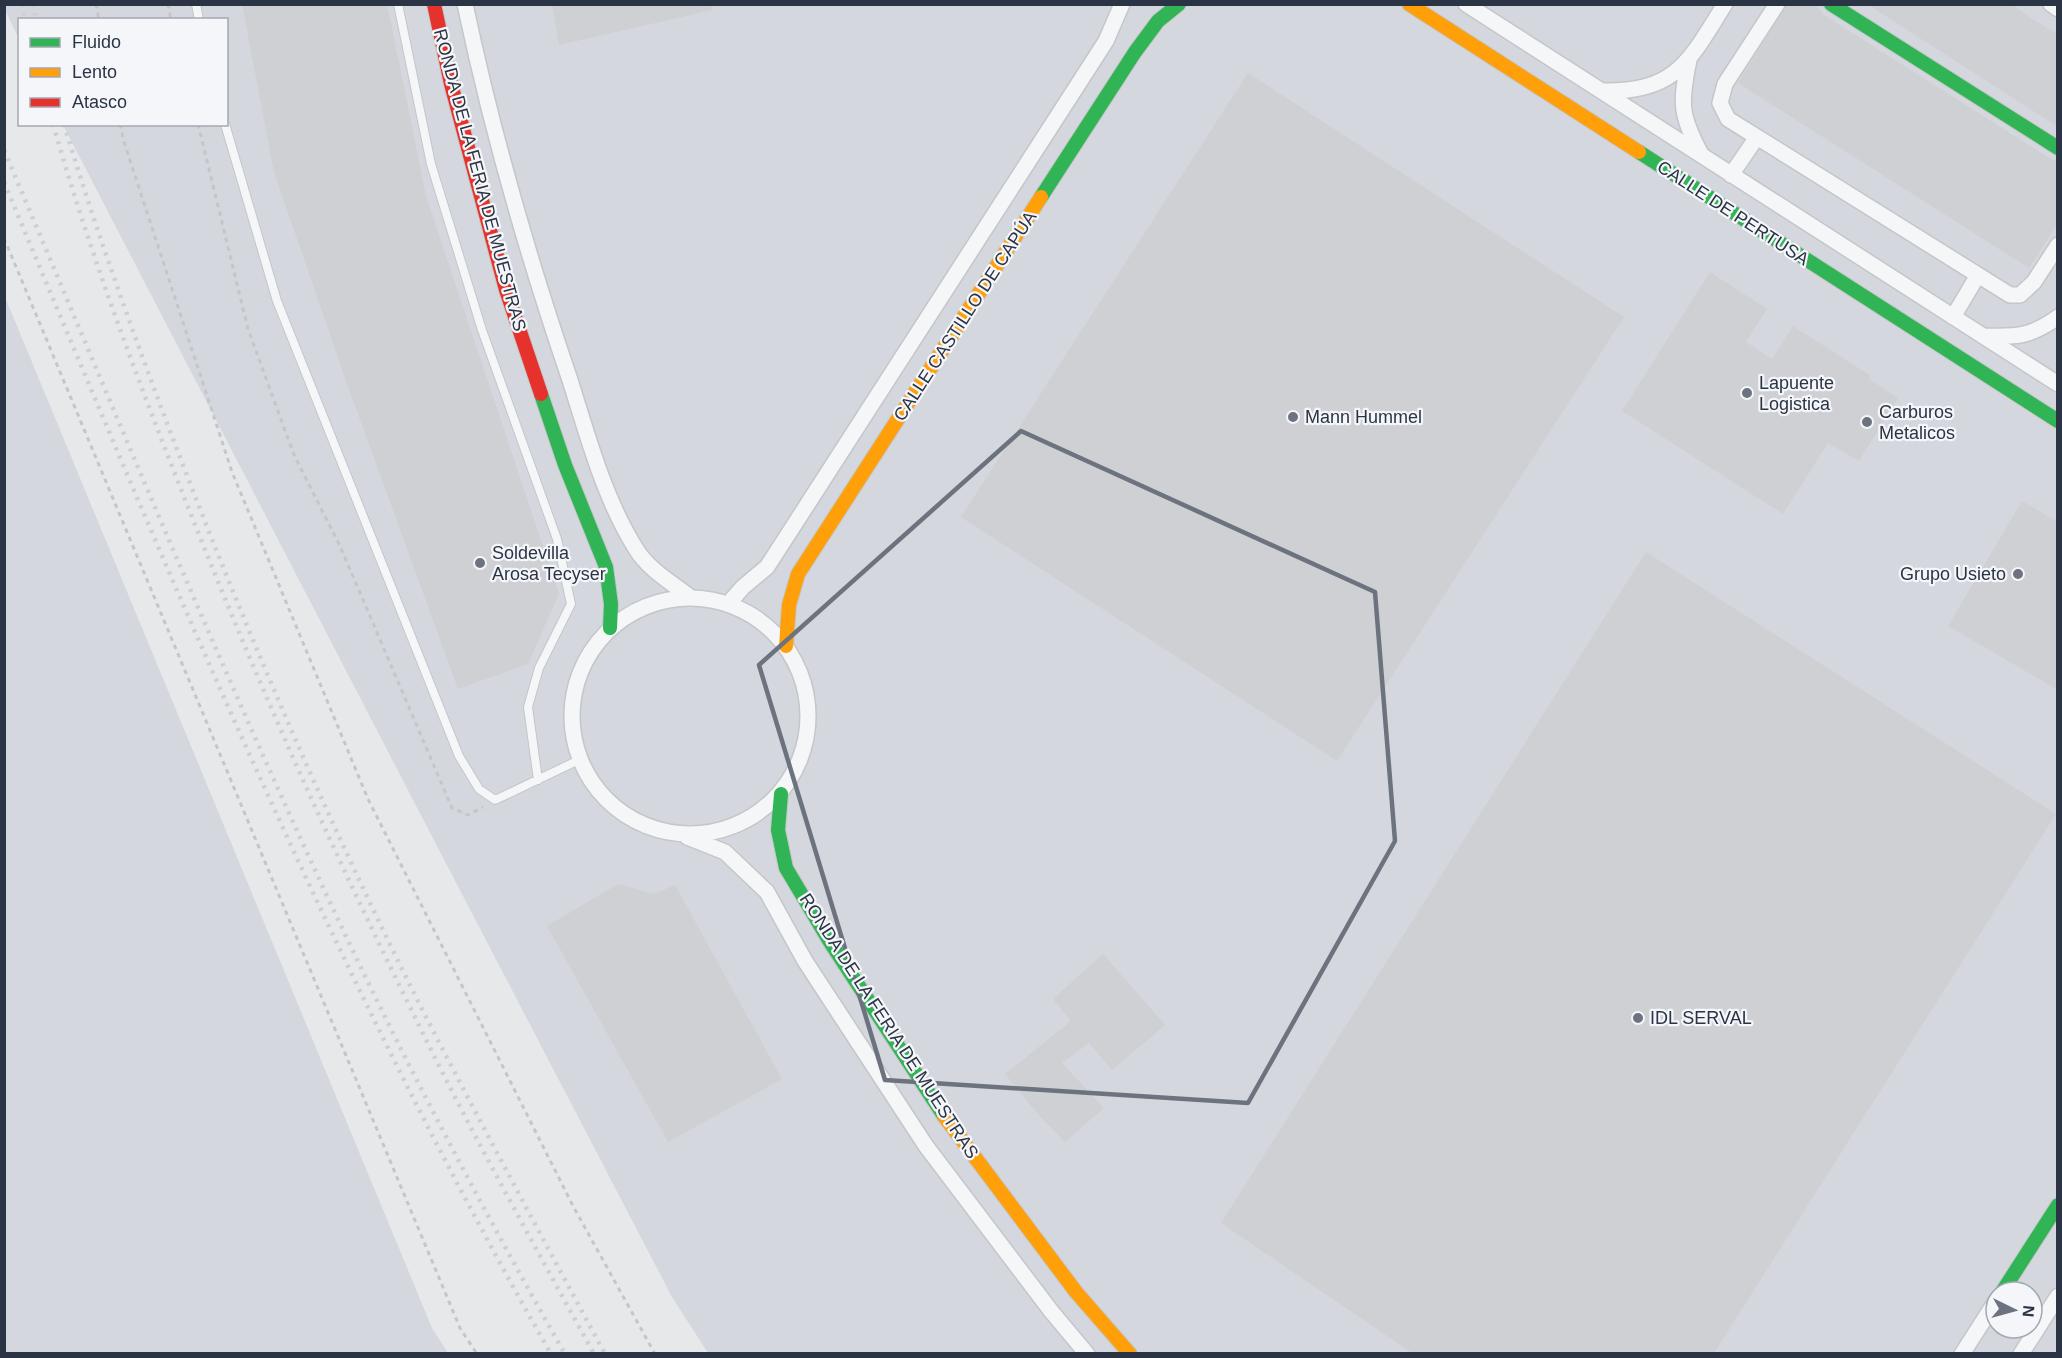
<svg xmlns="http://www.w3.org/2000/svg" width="2062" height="1358" font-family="Arial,sans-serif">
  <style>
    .built { fill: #d4d7dd; fill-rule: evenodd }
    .building { fill: #ced0d3 }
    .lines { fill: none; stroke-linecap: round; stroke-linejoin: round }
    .lane-casing { stroke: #c4c6c8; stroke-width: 10 }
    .street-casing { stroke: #c4c6c8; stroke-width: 18 }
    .fast-casing { stroke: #c4c6c8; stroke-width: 16 }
    .slow-casing { stroke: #c4c6c8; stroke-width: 16 }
    .jam-casing { stroke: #c4c6c8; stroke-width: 16 }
    .path { stroke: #c5c6ca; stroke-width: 3; stroke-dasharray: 4.5 4.5; stroke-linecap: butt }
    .lane { stroke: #f5f6f7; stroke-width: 8 }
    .street { stroke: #f5f6f7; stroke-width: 15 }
    .fast { stroke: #30b455; stroke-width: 14 }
    .slow { stroke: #ff9f0a; stroke-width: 14 }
    .jam { stroke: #e5322d; stroke-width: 14 }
    .rail { stroke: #cecfd2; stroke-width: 4.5; stroke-dasharray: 3 6; stroke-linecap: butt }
    .marked { fill: none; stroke: #6c737f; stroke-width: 4.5; stroke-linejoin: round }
    .poi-dot { fill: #6c737f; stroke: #f4f6f9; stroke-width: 2 }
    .labels { text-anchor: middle; stroke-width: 4.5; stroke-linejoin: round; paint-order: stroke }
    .street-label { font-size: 18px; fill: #2b3445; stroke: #f4f6f9 }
    .poi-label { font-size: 18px; fill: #2b3445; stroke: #f4f6f9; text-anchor: start }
  </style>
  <rect width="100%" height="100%" fill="#e6e8ea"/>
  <path class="built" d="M5,4L2057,5V1353H708L672,1297L451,873L63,125L226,124V20H20L19,39L5,10ZM1996,1292H2032V1328H1996Z
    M5,297L432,1328L448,1353H5Z"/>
  <path class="building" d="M242,4H387L426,196L559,594L528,664L458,689L346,381L274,172Z
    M552,4H711L712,10L559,45Z
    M1787,4H1815L1824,15L2051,159L2058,161V223L2029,268L1738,83Z
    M1867,4H2011L2034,20L2058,34V127Z
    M1248,73L1624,317L1337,761L961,517Z
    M1710,272L1767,309L1746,342L1772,359L1793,326L1871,376L1869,379L1898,398L1859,461L1828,443L1783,514L1622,411Z
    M2022,501L2058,522V690L1948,626Z
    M1646,552L2056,814L1714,1353H1412L1221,1223Z
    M618,884L654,894L675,885L782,1079L668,1142L547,926Z
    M1103,954L1165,1025L1112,1070L1089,1043L1062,1063L1104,1108L1065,1142L1037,1113L1005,1074L1071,1021L1053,999Z"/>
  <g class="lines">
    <defs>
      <path id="lane" d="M196,4L199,20
        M398,4L431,164L482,330L557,539L571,604L539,668L528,707L538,780
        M225,124L277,301L459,756L479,789L495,800L579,760"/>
      <path id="street" d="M465,4C492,132 528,257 570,380C588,437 604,498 636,549C648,569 672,583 690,597
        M1466,4L2058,384
        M1777,4L1725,84L1720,103L1728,119L2010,295H2020L2034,282L2058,245
        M2051,4L2058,9
        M1689,60C1680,103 1680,115 1701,154
        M1603,91C1677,92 1689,61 1725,4
        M1731,175L1757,137
        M1953,317L1978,275
        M1985,336C2017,337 2030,337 2058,317
        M572 716a118 118 0 1 1 236 0a118 118 0 1 1-236 0Z
        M729,603L743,587L767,567L1106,41L1122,4
        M687,837L725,852L767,892L805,961L926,1146L1051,1311L1087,1354
        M1962,1354L1996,1301
        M2021,1354L2058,1296"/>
      <path id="fast" d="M1831,4L2058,148
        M1639,152L2058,421
        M1041,197L1135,52L1158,21L1179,4
        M541,394L565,465L606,567L611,604L610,628
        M781,794L778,830L786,868L830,942L944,1116
        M2002,1292L2058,1205"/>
      <path id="slow" d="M1409,4L1639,152
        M786,646L789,605L798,574L1041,197
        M944,1116L1076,1292L1130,1354"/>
      <path id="jam" d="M434,4L451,84L506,290L541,394"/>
    </defs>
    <use href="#lane" class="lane-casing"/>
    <use href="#street" class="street-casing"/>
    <use href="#fast" class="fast-casing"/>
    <use href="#slow" class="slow-casing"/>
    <use href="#jam" class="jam-casing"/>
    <path class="path" d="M96,4L99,20
      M168,4L171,20
      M120,124L124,142L232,472L368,799L573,1206L655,1354
      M198,124L248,329L294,455L340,546L452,808L468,815L483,807
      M4,238L460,1328L477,1354"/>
    <use href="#lane" class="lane"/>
    <use href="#street" class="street"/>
    <use href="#fast" class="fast"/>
    <use href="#slow" class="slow"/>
    <use href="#jam" class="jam"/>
    <path class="rail" d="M22,4L25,20
      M33,4L36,20
      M53,124C90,254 138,381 188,507C256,679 331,848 413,1013C469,1129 532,1241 594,1354
      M64,124C95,228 132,330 170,431C245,629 329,825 424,1013C483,1128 544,1241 605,1354
      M4,150C110,400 213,651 328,898C400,1053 480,1205 565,1354
      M4,182C171,580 336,979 551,1354"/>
  </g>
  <path class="marked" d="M1021,431L1375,592L1395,841L1248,1103L885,1080L759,665Z"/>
  <g class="poi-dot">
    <circle cx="1747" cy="393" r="6"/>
    <circle cx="1293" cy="417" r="6"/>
    <circle cx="1867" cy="422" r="6"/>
    <circle cx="480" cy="563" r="6"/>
    <circle cx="2018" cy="574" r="6"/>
    <circle cx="1638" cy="1018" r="6"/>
  </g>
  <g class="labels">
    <g class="street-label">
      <text transform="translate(480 180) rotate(75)" y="6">RONDA DE LA FERIA DE MUESTRAS</text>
      <text transform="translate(1733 213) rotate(33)" y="6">CALLE DE PERTUSA</text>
      <text transform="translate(965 316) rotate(-57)" y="6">CALLE CASTILLO DE CAPÚA</text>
      <text transform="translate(889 1026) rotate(57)" y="6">RONDA DE LA FERIA DE MUESTRAS</text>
    </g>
    <g class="poi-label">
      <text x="1759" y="389">Lapuente<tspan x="1759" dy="21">Logistica</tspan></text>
      <text x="1879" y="418">Carburos<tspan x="1879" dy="21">Metalicos</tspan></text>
      <text x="1305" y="423">Mann Hummel</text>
      <text x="492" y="559">Soldevilla<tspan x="492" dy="21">Arosa Tecyser</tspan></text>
      <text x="2006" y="580" text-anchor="end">Grupo Usieto</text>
      <text x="1650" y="1024">IDL SERVAL</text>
    </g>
  </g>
  <rect width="2062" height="1358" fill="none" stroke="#2b3445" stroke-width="12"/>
  <rect x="18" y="18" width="210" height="108" fill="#f4f6f9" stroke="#a4a8b1" stroke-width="1.5"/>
  <rect x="30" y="38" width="30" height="9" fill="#30b455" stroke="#a4a8b1" stroke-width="1.5"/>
  <text x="72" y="48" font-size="18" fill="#2b3445">Fluido</text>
  <rect x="30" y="68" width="30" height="9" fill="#ff9f0a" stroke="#a4a8b1" stroke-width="1.5"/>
  <text x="72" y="78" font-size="18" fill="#2b3445">Lento</text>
  <rect x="30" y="98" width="30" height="9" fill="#e5322d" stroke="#a4a8b1" stroke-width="1.5"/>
  <text x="72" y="108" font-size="18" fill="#2b3445">Atasco</text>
  <g transform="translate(2014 1310) rotate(95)"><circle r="28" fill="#f4f6f9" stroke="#a4a8b1" stroke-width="1.5"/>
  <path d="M0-4.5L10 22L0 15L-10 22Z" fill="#6c737f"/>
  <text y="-9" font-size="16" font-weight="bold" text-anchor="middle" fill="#2b3445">N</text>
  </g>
</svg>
